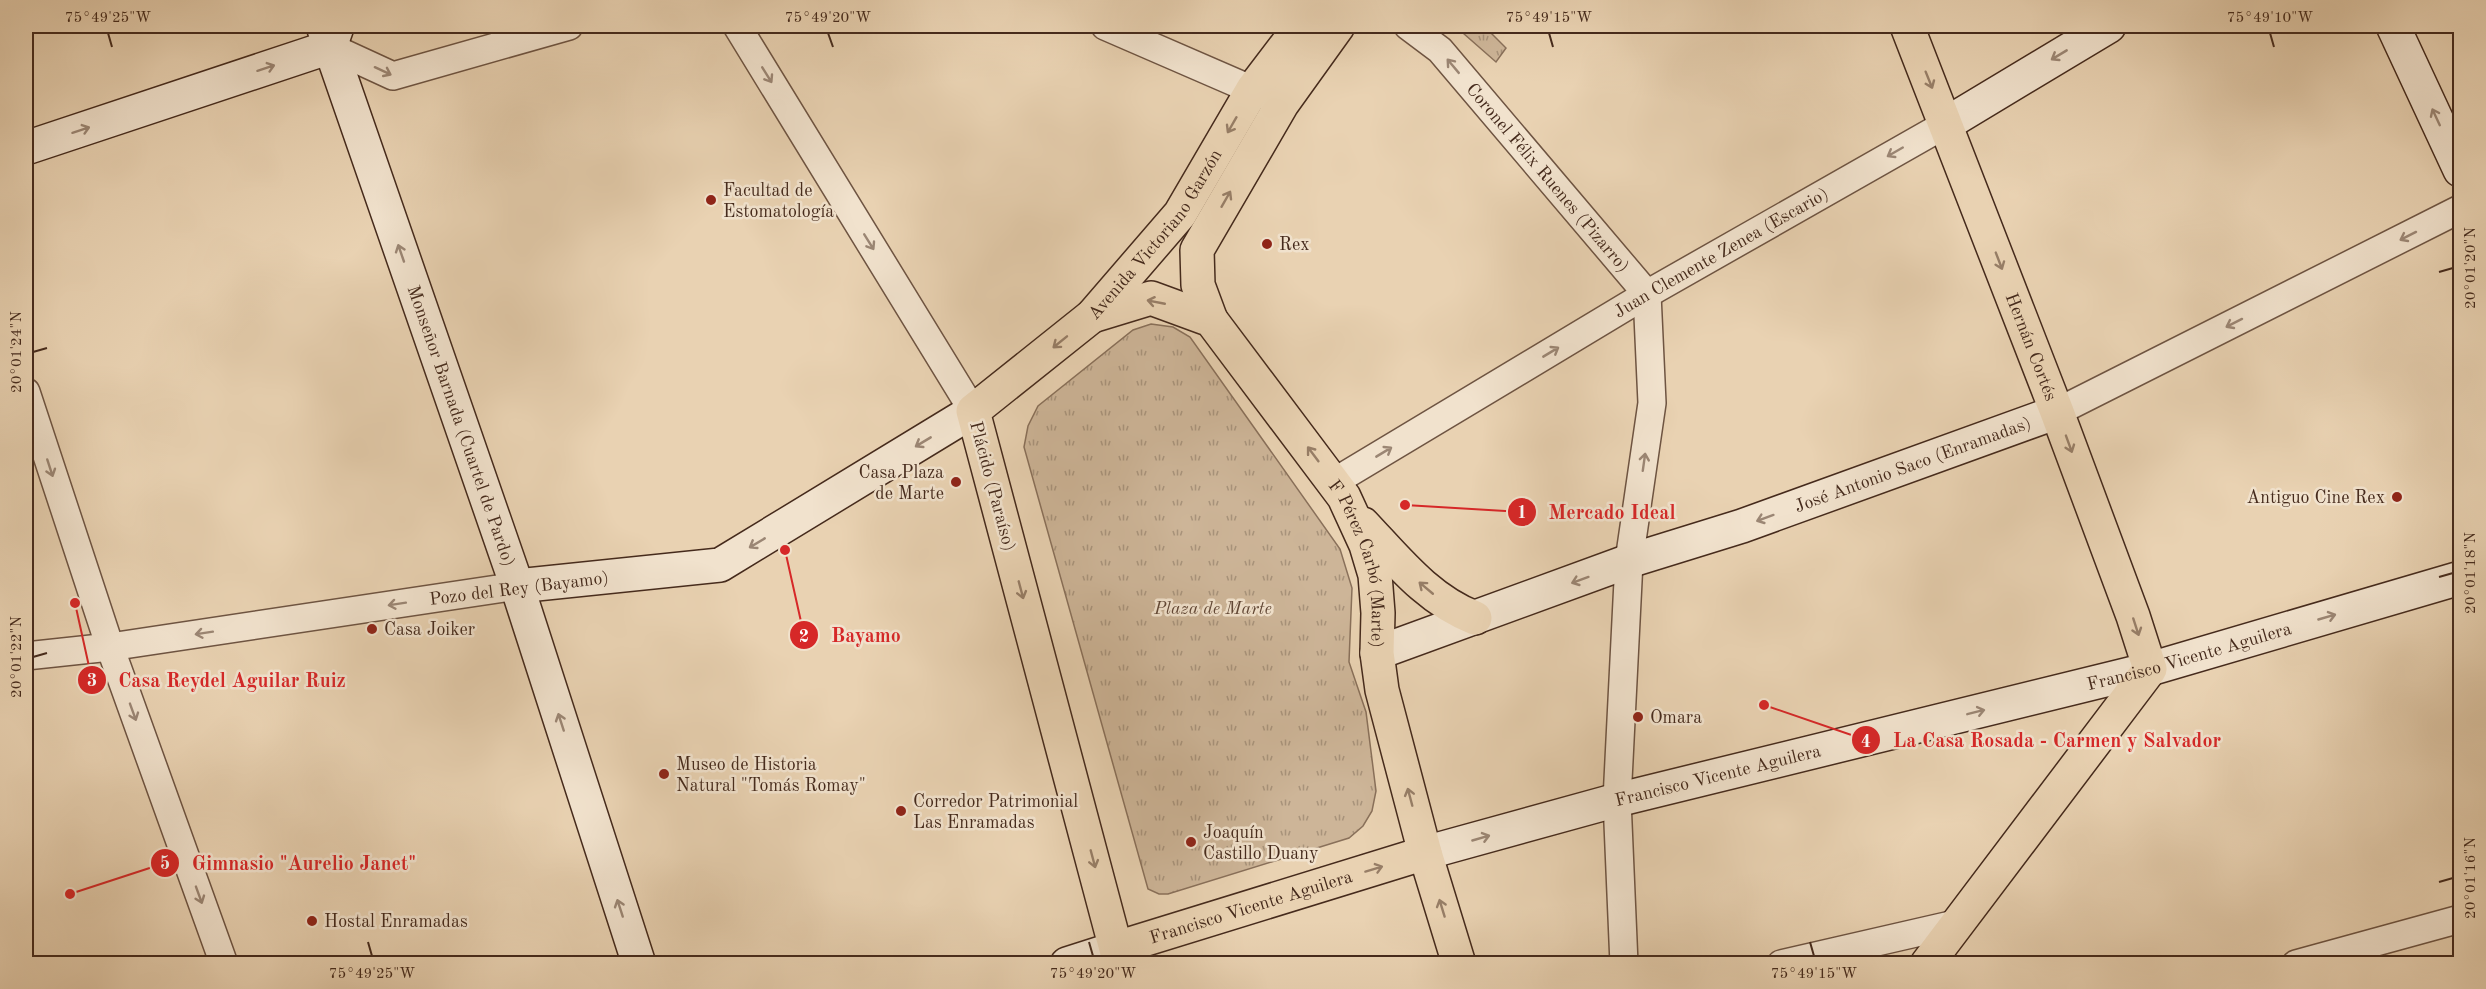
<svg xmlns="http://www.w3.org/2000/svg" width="2486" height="989" font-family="'Old Standard TT',serif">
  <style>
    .grass { fill: url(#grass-tufts); stroke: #89705a; stroke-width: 1.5 }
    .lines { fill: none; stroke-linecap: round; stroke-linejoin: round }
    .street-casing { stroke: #6e5442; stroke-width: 30 }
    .secondary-casing { stroke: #452a1c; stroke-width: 36 }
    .primary-casing { stroke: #452a1c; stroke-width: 36 }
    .street { stroke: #f1e2cd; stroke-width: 27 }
    .secondary { stroke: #f1e2cd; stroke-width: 33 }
    .primary { stroke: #e9d2b2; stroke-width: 33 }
    .oneway { stroke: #9b8674 }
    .oneway2 { stroke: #977e67 }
    .ticks { fill: none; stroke: #452a1c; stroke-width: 2 }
    .poi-dot { fill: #8f2418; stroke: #f1e2cd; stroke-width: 2 }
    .labels { text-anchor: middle; stroke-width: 5; stroke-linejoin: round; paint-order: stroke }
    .street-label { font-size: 18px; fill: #452a1c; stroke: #f1e2cd }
    .poi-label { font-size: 18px; fill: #452a1c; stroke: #f1e2cd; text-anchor: start }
    .park-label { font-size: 18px; font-style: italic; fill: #604635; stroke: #f1e2cd }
    .leader { fill: none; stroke: #d62828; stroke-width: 2 }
    .callout-dot { fill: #d62828; stroke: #f1e2cd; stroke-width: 2 }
    .mark-label { font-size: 18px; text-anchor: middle; font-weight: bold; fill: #fff }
    .callout-label { font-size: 20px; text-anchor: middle; font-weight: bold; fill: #d62828; stroke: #f1e2cd; stroke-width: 5; stroke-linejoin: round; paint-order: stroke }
    .neatline { fill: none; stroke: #452a1c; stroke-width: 2 }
    .ticks-label { font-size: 15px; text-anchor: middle; fill: #452a1c }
  </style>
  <defs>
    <pattern id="grass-tufts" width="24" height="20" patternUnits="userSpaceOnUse" patternTransform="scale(1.5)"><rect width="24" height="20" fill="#cdb598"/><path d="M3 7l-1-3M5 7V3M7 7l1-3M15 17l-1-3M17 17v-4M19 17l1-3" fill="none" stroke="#a8937b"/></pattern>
  </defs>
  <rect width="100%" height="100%" fill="#e9d2b2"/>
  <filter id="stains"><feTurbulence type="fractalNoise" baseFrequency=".00333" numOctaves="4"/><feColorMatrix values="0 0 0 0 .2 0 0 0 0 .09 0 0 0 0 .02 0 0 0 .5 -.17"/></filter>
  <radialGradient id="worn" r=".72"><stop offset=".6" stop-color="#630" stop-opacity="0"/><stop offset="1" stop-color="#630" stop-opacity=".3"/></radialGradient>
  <path class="grass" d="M1455,26H1484L1506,48L1496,62Z
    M1151,324L1173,327L1190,337L1340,549L1352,588L1349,662L1366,712L1376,791L1372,811L1363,826L1349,838L1168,894H1159L1148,889L1024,447L1028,426L1038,406L1133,330Z"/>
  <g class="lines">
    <defs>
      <g id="street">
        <path d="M737,26L973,411"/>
        <path d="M1105,26L1271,98"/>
        <path id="s1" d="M1408,26L1440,50L1647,294L1652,403L1629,561L1617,800L1624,964"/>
        <path d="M330,47L393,76L569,26"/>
        <path d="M26,392L110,647L224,964"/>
        <path d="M2057,412L2460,209"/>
        <path id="s2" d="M1334,482L1647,294L1946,124"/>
        <path d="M26,656L110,647L517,586"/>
        <path d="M1781,964L1955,924"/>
        <path d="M2296,964L2460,919"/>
      </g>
      <g id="secondary">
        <path id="s3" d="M323,26L517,586L639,964"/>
        <path d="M2393,26L2460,170"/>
        <path d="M1946,124L2109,26"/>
        <path d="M26,148L330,47L337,27"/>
        <path d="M517,586L720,565L973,411"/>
        <path id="s4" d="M1377,653L1629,561L1742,526L2057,412"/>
        <path id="s5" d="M1425,853L1617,800L2150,669L2460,578"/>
        <path d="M1067,964L1117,948"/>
      </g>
      <g id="primary">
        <path id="s6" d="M1907,26L2057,412L2133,616L2150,669L1927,964"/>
        <path id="s7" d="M1092,316L1151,298L1211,320L1344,497L1366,545L1375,575L1378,613L1377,653L1382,690L1425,853L1459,964"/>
        <path d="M1211,320L1198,285L1197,250L1282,104L1338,26"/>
        <path d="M1363,524C1397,560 1428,600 1475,618"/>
        <path id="s8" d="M1117,948L1425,853"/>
        <path id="s9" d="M1120,964L973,411L1092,316L1180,214L1253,89L1301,26"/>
      </g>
    </defs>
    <use href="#street" class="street-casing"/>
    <use href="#secondary" class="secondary-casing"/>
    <use href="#primary" class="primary-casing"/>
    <use href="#street" class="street"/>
    <use href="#secondary" class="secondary"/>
    <use href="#primary" class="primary"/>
  </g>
  <defs><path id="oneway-shaft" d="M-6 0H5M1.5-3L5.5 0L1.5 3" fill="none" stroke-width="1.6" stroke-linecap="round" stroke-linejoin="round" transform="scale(1.5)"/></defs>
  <g class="oneway">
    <use href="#oneway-shaft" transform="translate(2059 55) rotate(149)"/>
    <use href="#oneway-shaft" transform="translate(1453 66) rotate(-130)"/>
    <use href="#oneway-shaft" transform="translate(266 68) rotate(-18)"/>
    <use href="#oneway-shaft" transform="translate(383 71) rotate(25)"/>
    <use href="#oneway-shaft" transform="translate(767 75) rotate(58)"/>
    <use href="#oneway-shaft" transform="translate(2436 117) rotate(-115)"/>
    <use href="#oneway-shaft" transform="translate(81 130) rotate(-18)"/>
    <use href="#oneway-shaft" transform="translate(1895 152) rotate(150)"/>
    <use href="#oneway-shaft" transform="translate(2408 236) rotate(153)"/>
    <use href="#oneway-shaft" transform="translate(869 242) rotate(58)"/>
    <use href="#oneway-shaft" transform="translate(401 253) rotate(-109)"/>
    <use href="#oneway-shaft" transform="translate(2234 323) rotate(153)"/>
    <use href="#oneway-shaft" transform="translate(1551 352) rotate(-31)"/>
    <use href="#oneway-shaft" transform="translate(923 442) rotate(149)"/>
    <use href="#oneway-shaft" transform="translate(1384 452) rotate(-31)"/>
    <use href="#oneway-shaft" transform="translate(1644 462) rotate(-82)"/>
    <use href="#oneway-shaft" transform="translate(50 468) rotate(72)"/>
    <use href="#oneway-shaft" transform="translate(1765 518) rotate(160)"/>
    <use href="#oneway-shaft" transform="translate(757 543) rotate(149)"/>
    <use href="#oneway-shaft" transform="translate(1580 580) rotate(160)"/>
    <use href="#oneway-shaft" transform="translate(397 604) rotate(171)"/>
    <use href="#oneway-shaft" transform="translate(2327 617) rotate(-16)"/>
    <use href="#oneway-shaft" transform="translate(204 633) rotate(171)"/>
    <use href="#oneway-shaft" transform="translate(133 712) rotate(70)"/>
    <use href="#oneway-shaft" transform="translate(1976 712) rotate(-14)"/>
    <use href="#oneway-shaft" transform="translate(561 722) rotate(-108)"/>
    <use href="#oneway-shaft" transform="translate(1481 838) rotate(-16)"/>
    <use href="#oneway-shaft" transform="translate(199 895) rotate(70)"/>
    <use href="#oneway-shaft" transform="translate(620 908) rotate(-108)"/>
  </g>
  <g class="oneway2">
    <use href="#oneway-shaft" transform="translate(1929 80) rotate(68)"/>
    <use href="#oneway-shaft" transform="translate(1232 125) rotate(120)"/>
    <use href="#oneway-shaft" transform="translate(1226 199) rotate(-60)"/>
    <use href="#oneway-shaft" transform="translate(1999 261) rotate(69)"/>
    <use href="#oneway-shaft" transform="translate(1156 302) rotate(-169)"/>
    <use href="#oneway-shaft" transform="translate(1060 342) rotate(141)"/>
    <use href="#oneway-shaft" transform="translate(2069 444) rotate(70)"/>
    <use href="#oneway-shaft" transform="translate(1313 454) rotate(-127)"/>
    <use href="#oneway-shaft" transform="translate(1426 588) rotate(-140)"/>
    <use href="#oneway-shaft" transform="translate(1021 590) rotate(75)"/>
    <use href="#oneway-shaft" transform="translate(2136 627) rotate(72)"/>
    <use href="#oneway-shaft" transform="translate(1410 797) rotate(-105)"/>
    <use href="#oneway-shaft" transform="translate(1093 859) rotate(75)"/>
    <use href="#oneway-shaft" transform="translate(1374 869) rotate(-17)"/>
    <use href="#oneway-shaft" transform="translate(1442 908) rotate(-107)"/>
  </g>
  <path class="ticks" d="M108,33L112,47M828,33L833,47M1549,33L1553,47M2270,33L2274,47M2439,272L2453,268M33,352L47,348M2439,577L2453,573M33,657L47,653M2439,882L2453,878M368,942L372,956M1089,942L1093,956M1810,942L1814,956"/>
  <g class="poi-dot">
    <circle cx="711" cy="200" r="6"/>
    <circle cx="1267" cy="244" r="6"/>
    <circle cx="956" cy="482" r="6"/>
    <circle cx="2397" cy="497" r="6"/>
    <circle cx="372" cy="629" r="6"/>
    <circle cx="1638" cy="717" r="6"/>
    <circle cx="664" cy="774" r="6"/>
    <circle cx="901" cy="811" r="6"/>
    <circle cx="1191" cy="842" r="6"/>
    <circle cx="312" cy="921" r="6"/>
  </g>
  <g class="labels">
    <g class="street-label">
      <text dy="6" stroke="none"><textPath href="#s1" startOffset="207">Coronel Félix Ruenes (Pizarro)</textPath></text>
      <text dy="6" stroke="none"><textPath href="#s9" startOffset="828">Avenida Victoriano Garzón</textPath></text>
      <text dy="6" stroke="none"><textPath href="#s2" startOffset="450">Juan Clemente Zenea (Escario)</textPath></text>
      <text dy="6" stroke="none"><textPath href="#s6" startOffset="344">Hernán Cortés</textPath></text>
      <text dy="6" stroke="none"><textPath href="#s3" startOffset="423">Monseñor Barnada (Cuartel de Pardo)</textPath></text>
      <text dy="6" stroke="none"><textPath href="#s4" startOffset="568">José Antonio Saco (Enramadas)</textPath></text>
      <text transform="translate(993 486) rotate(75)" y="6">Plácido (Paraíso)</text>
      <text dy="6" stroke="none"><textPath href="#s7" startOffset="416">F Pérez Carbó (Marte)</textPath></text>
      <text transform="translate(519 588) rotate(-7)" y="6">Pozo del Rey (Bayamo)</text>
      <text dy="6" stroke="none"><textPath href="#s5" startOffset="789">Francisco Vicente Aguilera</textPath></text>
      <text dy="6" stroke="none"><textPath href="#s5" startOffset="303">Francisco Vicente Aguilera</textPath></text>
      <text dy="6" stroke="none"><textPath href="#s8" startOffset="140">Francisco Vicente Aguilera</textPath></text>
    </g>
    <g class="poi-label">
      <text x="723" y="196">Facultad de<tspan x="723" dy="21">Estomatología</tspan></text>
      <text x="1279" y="250">Rex</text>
      <text x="944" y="478" text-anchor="end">Casa Plaza<tspan x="944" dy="21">de Marte</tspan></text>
      <text x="2385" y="503" text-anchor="end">Antiguo Cine Rex</text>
      <text x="384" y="635">Casa Joiker</text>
      <text x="1650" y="723">Omara</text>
      <text x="676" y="770">Museo de Historia<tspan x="676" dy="21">Natural "Tomás Romay"</tspan></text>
      <text x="913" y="807">Corredor Patrimonial<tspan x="913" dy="21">Las Enramadas</tspan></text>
      <text x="1203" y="838">Joaquín<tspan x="1203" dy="21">Castillo Duany</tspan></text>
      <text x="324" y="927">Hostal Enramadas</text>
    </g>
    <g class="park-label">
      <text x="1213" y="614">Plaza de Marte</text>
    </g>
  </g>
  <path class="leader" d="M1405 505L1522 512M785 550L804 635M75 603L92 680M1764 705L1866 740M70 894L165 863"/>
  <g class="callout-dot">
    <circle cx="1405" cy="505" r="6"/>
    <circle cx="785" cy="550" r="6"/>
    <circle cx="75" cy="603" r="6"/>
    <circle cx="1764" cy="705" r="6"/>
    <circle cx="70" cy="894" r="6"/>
    <circle cx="1522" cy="512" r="15"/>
    <circle cx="804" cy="635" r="15"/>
    <circle cx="92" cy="680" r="15"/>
    <circle cx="1866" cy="740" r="15"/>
    <circle cx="165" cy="863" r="15"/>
  </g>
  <g class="mark-label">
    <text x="1522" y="518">1</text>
    <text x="804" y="642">2</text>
    <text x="92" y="686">3</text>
    <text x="1866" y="747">4</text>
    <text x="165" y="869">5</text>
  </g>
  <g class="callout-label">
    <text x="1612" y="519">Mercado Ideal</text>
    <text x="866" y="642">Bayamo</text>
    <text x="232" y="687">Casa Reydel Aguilar Ruiz</text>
    <text x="2057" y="747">La Casa Rosada - Carmen y Salvador</text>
    <text x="304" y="870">Gimnasio "Aurelio Janet"</text>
  </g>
  <rect width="2486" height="989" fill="none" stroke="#e9d2b2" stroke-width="66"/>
  <rect x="33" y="33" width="2420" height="923" class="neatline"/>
  <g class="ticks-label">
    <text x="108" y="22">75°49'25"W</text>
    <text x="828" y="22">75°49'20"W</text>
    <text x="1549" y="22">75°49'15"W</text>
    <text x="2270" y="22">75°49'10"W</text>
    <text transform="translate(2470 268) rotate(-90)" y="5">20°01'20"N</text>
    <text transform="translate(16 352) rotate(-90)" y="5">20°01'24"N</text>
    <text transform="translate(2470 573) rotate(-90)" y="5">20°01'18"N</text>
    <text transform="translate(16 657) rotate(-90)" y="5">20°01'22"N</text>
    <text transform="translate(2470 878) rotate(-90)" y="5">20°01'16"N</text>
    <text x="372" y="978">75°49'25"W</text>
    <text x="1093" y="978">75°49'20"W</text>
    <text x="1814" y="978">75°49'15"W</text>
  </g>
  <rect width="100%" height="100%" filter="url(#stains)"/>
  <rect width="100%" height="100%" fill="url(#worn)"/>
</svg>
